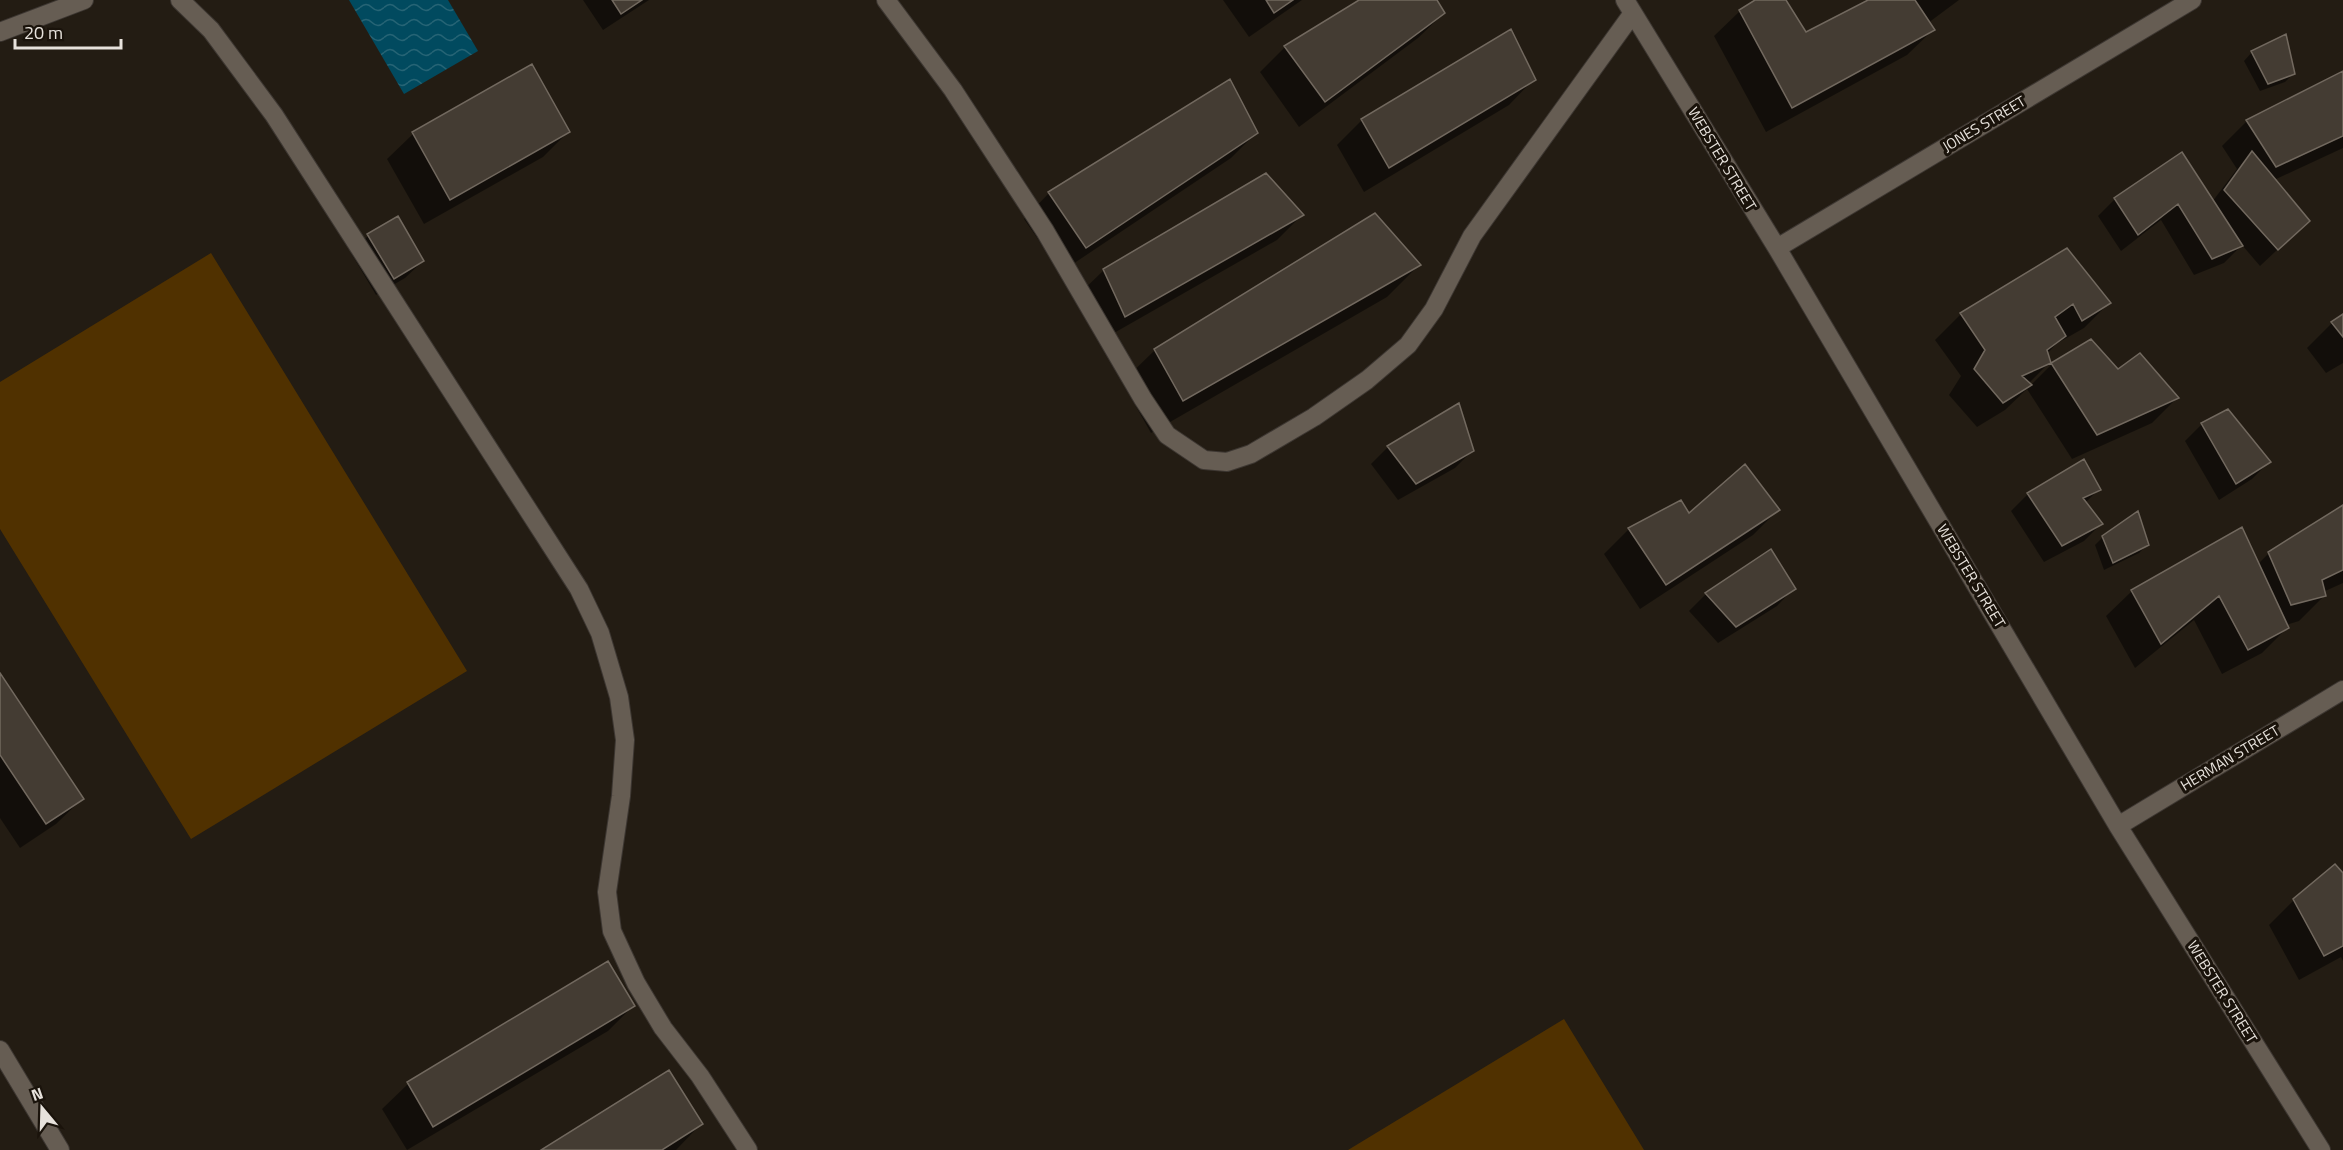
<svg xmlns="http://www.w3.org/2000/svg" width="2343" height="1150" font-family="'Titillium Web',sans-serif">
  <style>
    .pitch { fill: #503100 }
    .water { fill: url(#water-waves) }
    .shadow { fill: #0007 }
    .building { fill: #443c33; stroke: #72695f; stroke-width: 1.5 }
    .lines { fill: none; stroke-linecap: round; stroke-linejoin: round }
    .minor-casing { stroke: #3d3732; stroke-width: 20 }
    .minor { stroke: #665d53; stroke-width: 18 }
    .labels { text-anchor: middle; stroke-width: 6; stroke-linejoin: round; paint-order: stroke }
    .street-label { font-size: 15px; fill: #e7e2dc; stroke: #1a130b }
  </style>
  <defs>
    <pattern id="water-waves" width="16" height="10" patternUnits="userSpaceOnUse" patternTransform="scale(1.5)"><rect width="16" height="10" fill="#014a5f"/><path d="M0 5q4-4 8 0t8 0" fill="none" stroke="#266475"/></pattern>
  </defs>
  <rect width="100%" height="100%" fill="#231c13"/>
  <path class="pitch" d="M211,253L467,671L191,839L0,529V382Z
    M1564,1019L1644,1150H1348Z"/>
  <path class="water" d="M349,0H448L478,51L404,94Z"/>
  <path class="shadow" d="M583,0H649L603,30Z
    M1223,0H1302L1249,37Z
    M1362,0H1435L1444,13L1418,38L1299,127L1260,72L1285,47Z
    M1758,0H1784L1806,34L1872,0H1959L1928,23L1933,30L1907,55L1766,132L1714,36L1740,11Z
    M2252,52L2293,74L2285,82L2260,91L2244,61Z
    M531,66L568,132L543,157L424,224L387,159L413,134Z
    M2343,73V148L2274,180L2308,221L2260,266L2242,245L2224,263L2194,275L2161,220L2121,251L2098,216L2115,199L2212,202L2237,169L2222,146L2247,121Z
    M1534,79L1509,105L1364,192L1337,145L1362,120Z
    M1230,82L1256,133L1231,158L1061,272L1024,219L1049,193Z
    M1302,215L1277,240L1100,341L1078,295L1104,270Z
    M368,236L423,261L405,278L376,295L351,253Z
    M2067,250L2109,303L2084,328L2056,344L2047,354L2050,362L2029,383L2031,385L2052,364L2118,371L2177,398L2152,423L2072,459L2027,389L2005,410L1977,427L1949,395L1961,376L1935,340L1961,314Z
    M1419,265L1387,297L1151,433L1122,382L1155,350Z
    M2343,316V363L2326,373L2307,348L2332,323Z
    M1458,405L1472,451L1455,468L1398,500L1371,464L1388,447Z
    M2202,424L2269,462L2252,479L2219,500L2185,441Z
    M2099,489L2085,503L2101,524L2084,541L2044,562L2011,511L2028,494Z
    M2343,507V583L2323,592L2324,596L2299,621L2286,625L2287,628L2262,653L2222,674L2194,620L2135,668L2106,616L2132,591L2241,529L2258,564L2269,553Z
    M1778,510L1753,535L1640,609L1604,554L1629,529L1688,515Z
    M2103,537L2148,544L2139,553L2104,570L2095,545Z
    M1770,551L1794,588L1777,606L1718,643L1689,611L1706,594Z
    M0,676L82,799L56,824L20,848L0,818Z
    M2343,875V961L2341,957L2299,980L2269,925L2294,900Z
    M608,963L633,1006L608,1031L407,1150L382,1109L408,1084Z
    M701,1124L676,1150H544Z"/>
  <path class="building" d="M612,0H642L621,14Z
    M1266,0H1293L1274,13Z
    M1359,0H1437L1445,13L1325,102L1284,46Z
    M1755,0H1786L1806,32L1868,0H1915L1935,30L1792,108L1739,10Z
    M1511,29L1536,80L1389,168L1361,119Z
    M2286,34L2295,74L2268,84L2251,51Z
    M532,64L570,132L450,200L412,132Z
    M2343,71V136L2276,167L2246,120Z
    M1230,79L1258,133L1086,248L1048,192Z
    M2252,151L2310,221L2278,250L2224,190Z
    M2182,152L2243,246L2212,259L2178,204L2138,235L2114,198Z
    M1266,173L1304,215L1125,317L1103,269Z
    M1375,213L1421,265L1183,401L1154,349Z
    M398,216L424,261L394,279L367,234Z
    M2067,248L2111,303L2082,321L2073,304L2055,317L2066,336L2047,350L2051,363L2022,376L2032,385L2003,403L1974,369L1985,350L1960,313Z
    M2343,314V337L2331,322Z
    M2091,339L2118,369L2140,353L2179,398L2097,435L2051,363Z
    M1459,403L1474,451L1416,484L1387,446Z
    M2228,409L2271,462L2236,484L2201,423Z
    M2084,459L2101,490L2083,498L2103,524L2062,546L2027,493Z
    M1745,464L1780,510L1666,585L1628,528L1681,500L1689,513Z
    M2343,505V570L2322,580L2326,596L2291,605L2268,552Z
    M2138,511L2149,545L2113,563L2102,536Z
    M2242,527L2289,628L2248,650L2219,596L2161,644L2131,590Z
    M1771,549L1796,589L1736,627L1705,593Z
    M0,673L84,799L46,824L0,755Z
    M2335,864L2343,873V946L2324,956L2293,899Z
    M608,961L635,1006L433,1127L407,1082Z
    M669,1070L703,1124L662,1150H541Z"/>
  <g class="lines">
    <defs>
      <path id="minor" d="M180,0L211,30L274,115L579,589L600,633L619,697L625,740L621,796L607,892L612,931L636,983L663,1028L700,1076L748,1150
        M886,0L953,90L1045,231L1143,399L1167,435L1204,460L1227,462L1251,454L1314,417L1367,380L1408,345L1434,309L1472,236L1633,13
        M1625,0L1777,248L2118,826L2321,1150
        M0,32L84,0
        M1777,248L2192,0
        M2118,826L2343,690
        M0,1050L60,1150"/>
    </defs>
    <use href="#minor" class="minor-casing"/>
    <use href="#minor" class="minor"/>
  </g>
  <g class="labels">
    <g class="street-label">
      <text transform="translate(1984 124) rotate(-31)" y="5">JONES STREET</text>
      <text transform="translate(1722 159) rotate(59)" y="5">WEBSTER STREET</text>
      <text transform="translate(1971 576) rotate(59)" y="5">WEBSTER STREET</text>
      <text transform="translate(2230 758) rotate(-31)" y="5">HERMAN STREET</text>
      <text transform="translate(2222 992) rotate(58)" y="5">WEBSTER STREET</text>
    </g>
  </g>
  <g transform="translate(42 1108) rotate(341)" stroke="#1a130b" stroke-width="4.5" paint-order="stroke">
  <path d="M0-4.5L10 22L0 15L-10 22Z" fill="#e7e2dc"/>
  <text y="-9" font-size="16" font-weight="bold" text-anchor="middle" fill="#e7e2dc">N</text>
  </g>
  <path d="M15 39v9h106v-9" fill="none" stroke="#e7e2dc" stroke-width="3"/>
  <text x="24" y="39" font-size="18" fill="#e7e2dc" stroke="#1a130b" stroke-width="4.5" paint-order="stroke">20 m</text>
</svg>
